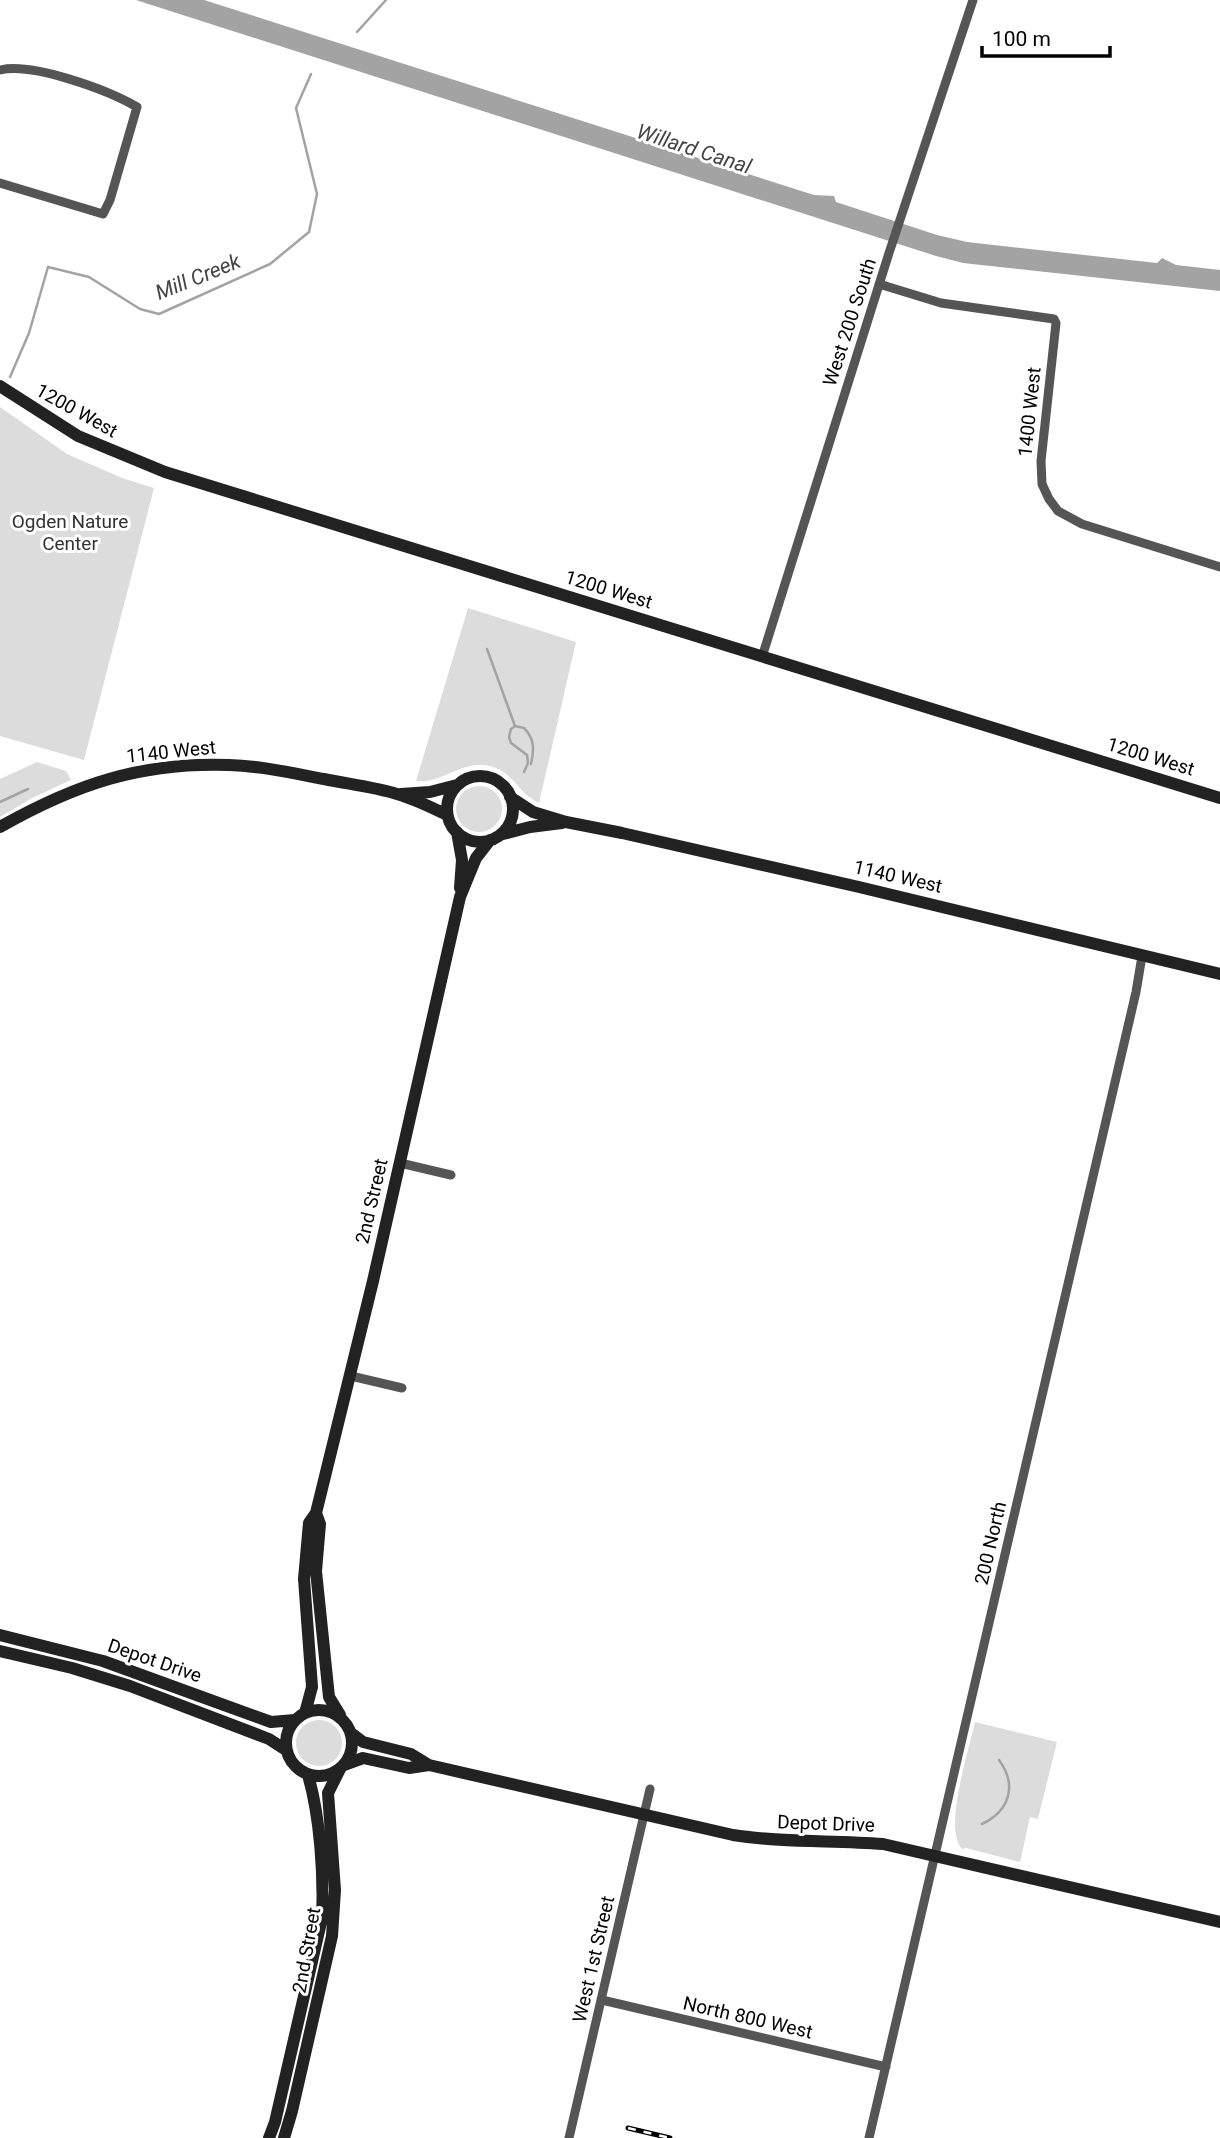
<svg xmlns="http://www.w3.org/2000/svg" width="1220" height="2138" font-family="Roboto,sans-serif">
  <style>
    .green { fill: #dcdcdc }
    .water { fill: #a3a3a3 }
    .lines { fill: none; stroke-linecap: round; stroke-linejoin: round }
    .stream { stroke: #a3a3a3; stroke-width: 2.5 }
    .street { stroke: #555; stroke-width: 9 }
    .secondary { stroke: #222; stroke-width: 12 }
    .rail-casing { stroke: #000; stroke-width: 5 }
    .rail { stroke: #fff; stroke-width: 2.5; stroke-dasharray: 8; stroke-linecap: butt }
    .labels { text-anchor: middle; stroke-width: 6; stroke-linejoin: round; paint-order: stroke }
    .street-label { font-size: 19px; fill: #000; stroke: #fff }
    .park-label { font-size: 19px; fill: #333; stroke: #fff }
    .water-label { font-size: 21px; font-style: italic; fill: #444; stroke: #fff }
  </style>
  <rect width="100%" height="100%" fill="#fff"/>
  <path class="green" d="M0,407L67,454L122,478L154,488L84,760L0,736Z
    M468,608L576,642L539,803C520,795 514,775 496,768C466,755 445,784 416,781Z
    M37,762L66,771L71,780L32,798L0,817V779Z
    M456 809a23 23 0 1 1 46 0a23 23 0 1 1-46 0Z
    M296 1743a23 23 0 1 1 46 0a23 23 0 1 1-46 0Z
    M975,1722L1057,1742L1038,1819L1030,1817L1020,1862L966,1848L962,1849C943,1828 969,1750 975,1722Z"/>
  <path class="water" d="M136,0H204L814,195L834,196L836,202L937,235L967,242L1157,263L1162,258L1176,265L1220,270V291L963,263L936,256Z"/>
  <g class="lines">
    <path class="stream" d="M357,32L386,0
      M10,377L29,333L48,267L89,277L140,309L159,314L270,264L309,232L317,194L296,108L311,74
      M487,649L515,726
      M524,772L528,763L527,755L511,743L509,737L511,729L515,726L524,728C535,739 534,750 531,764
      M0,802L28,789
      M982,1824C1009,1811 1018,1786 999,1760"/>
    <path class="street" d="M0,70C32,62 108,90 137,107L110,200L103,214L0,183
      M879,284L941,303L1054,319L1056,323L1041,461L1042,484L1049,499L1058,511L1082,524L1220,567
      M762,657L889,253L973,0
      M400,1163L451,1175
      M351,1376L402,1388
      M602,2000L886,2067
      M569,2138L650,1789
      M869,2138L1136,992L1142,956"/>
    <path class="secondary" d="M0,386L78,436L165,472L1220,798
      M447 809a33 33 0 1 1 66 0a33 33 0 1 1-66 0Z
      M401,794L430,792L457,785
      M510,797L533,812L566,822L622,833L859,887L1220,974
      M0,827C76,784 141,762 229,765C261,766 292,773 324,779C348,784 374,787 397,794C414,799 431,807 447,815
      M457,832L462,860L460,888
      M503,834L530,827L562,823
      M316,1513L320,1524L316,1571L329,1697L340,1715
      M0,1635L103,1661L271,1722L295,1720
      M0,1651L72,1668L130,1686L269,1739L286,1750
      M286 1743a33 33 0 1 1 66 0a33 33 0 1 1-66 0Z
      M305,1713L312,1687L304,1579L309,1523L316,1513L373,1281L460,897L476,858L490,840
      M351,1733L363,1742L411,1754L429,1765L733,1835C783,1843 832,1840 883,1844L1220,1922
      M344,1765L363,1758L409,1768L429,1765
      M269,2138L275,2122L322,1918C324,1875 320,1816 308,1775
      M284,2138L292,2111L332,1936L335,1890L328,1793L340,1769"/>
    <defs>
      <path id="rail" d="M628,2128L670,2138"/>
    </defs>
    <use href="#rail" class="rail-casing"/>
    <use href="#rail" class="rail"/>
  </g>
  <g class="labels">
    <g class="street-label">
      <text transform="translate(849 322) rotate(-72)" y="7">West 200 South</text>
      <text transform="translate(77 410) rotate(29)" y="7">1200 West</text>
      <text transform="translate(1029 412) rotate(-84)" y="7">1400 West</text>
      <text transform="translate(609 589) rotate(17)" y="7">1200 West</text>
      <text transform="translate(171 751) rotate(-6)" y="7">1140 West</text>
      <text transform="translate(1151 756) rotate(17)" y="7">1200 West</text>
      <text transform="translate(898 876) rotate(13)" y="7">1140 West</text>
      <text transform="translate(371 1201) rotate(-77)" y="7">2nd Street</text>
      <text transform="translate(990 1543) rotate(-77)" y="7">200 North</text>
      <text transform="translate(155 1660) rotate(19)" y="7">Depot Drive</text>
      <text transform="translate(826 1823) rotate(2)" y="7">Depot Drive</text>
      <text transform="translate(306 1950) rotate(-80)" y="7">2nd Street</text>
      <text transform="translate(593 1959) rotate(-77)" y="7">West 1st Street</text>
      <text transform="translate(748 2017) rotate(13)" y="7">North 800 West</text>
    </g>
    <g class="park-label">
      <text x="70" y="528">Ogden Nature<tspan x="70" dy="22">Center</tspan></text>
    </g>
    <g class="water-label">
      <text transform="translate(694 149) rotate(18)" y="7">Willard Canal</text>
      <text transform="translate(198 277) rotate(-22)" y="7">Mill Creek</text>
    </g>
  </g>
  <path d="M982 46v10h128v-10" fill="none" stroke="#000000" stroke-width="3.5"/>
  <text x="992" y="46" font-size="21" fill="#000000" stroke="#ffffff" stroke-width="5" paint-order="stroke">100 m</text>
</svg>
